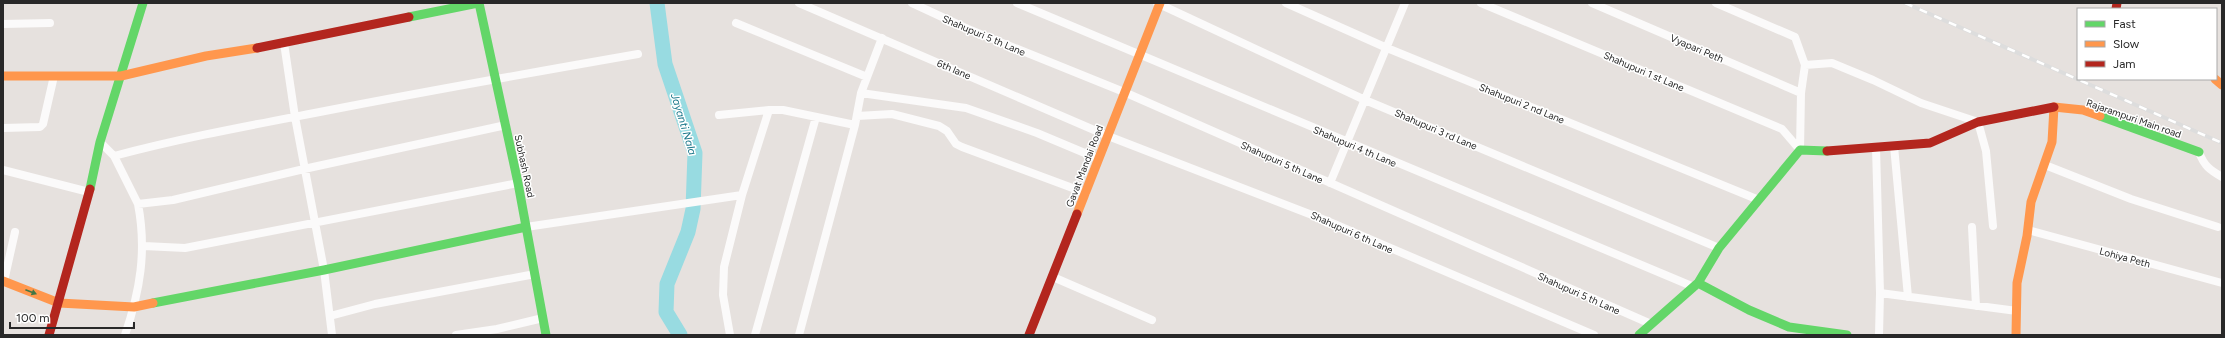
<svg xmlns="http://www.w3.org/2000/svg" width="2225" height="338" font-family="Figtree,sans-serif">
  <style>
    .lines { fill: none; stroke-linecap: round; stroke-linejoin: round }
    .river { stroke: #98dbe1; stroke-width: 15 }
    .street { stroke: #fbfafa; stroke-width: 8 }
    .fast { stroke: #63d668; stroke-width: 9 }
    .slow { stroke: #ff974d; stroke-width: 9 }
    .jam { stroke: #b3261e; stroke-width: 9 }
    .rail-casing { stroke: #ddd; stroke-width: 4 }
    .rail { stroke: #fff; stroke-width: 2.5; stroke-dasharray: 8; stroke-linecap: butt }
    .oneway { fill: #437645 }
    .labels { text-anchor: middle; stroke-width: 3; stroke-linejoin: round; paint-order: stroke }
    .street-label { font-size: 10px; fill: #282828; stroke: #fff }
    .water-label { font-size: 11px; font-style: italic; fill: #1a778a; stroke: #fff }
  </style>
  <rect width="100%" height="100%" fill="#e6e1de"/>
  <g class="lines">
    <path class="river" d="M657,3L665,64L695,153L693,209L688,232L667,284L666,312L680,335"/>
    <path class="street" d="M799,3L1108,136L1325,220L1594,335
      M912,3L968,29L1124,92L1651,324
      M1017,3L1694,287
      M1157,3L1365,100L1719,248
      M1286,3L1387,48L1759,200
      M1481,3L1782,129L1800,150
      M1592,3L1801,93
      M1716,3L1795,37L1805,65
      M736,23L867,77
      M3,24L50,23
      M284,43L295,117L324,270L332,335
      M861,93L966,108L1037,133L1099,159
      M719,115L769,110
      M857,116L892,114L939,126L947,131L956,144L962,147L1086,193
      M3,128L40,127L43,124L54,76
      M100,142L114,156L138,204L173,200L304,169L506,125
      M1894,146L1908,297
      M1876,147L1880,293L1879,335
      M1800,150L1801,93L1805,65L1832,63L1873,80L1921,103L1978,122L1986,151L1993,226
      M2199,152C2204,166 2210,170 2222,177
      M114,156C185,137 258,124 330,110C433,90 535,72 638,54
      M2045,165L2131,199L2218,227
      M3,170L89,192
      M1330,183L1405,3
      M526,227L742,195L769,110H783L855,125L861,93L882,38
      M1972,227L1976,306
      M2028,230L2222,283
      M144,246L185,248L518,183
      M1053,277L1152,320
      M4,281L15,232
      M1880,293L2017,311
      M330,316L375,304L535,274
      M125,335C140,291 147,251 138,204
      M456,335L497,329L543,318
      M730,335L723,295L724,267L742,195
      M755,335L816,117
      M799,335L855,125"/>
    <path class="fast" d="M479,3L518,183L546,335
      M409,17L478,3
      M2100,116L2199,152
      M90,189L100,142L143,3
      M1698,283L1749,310L1789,327L1847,335
      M153,303L324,270L526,227
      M1639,335L1698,283L1719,248L1800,150L1827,151"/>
    <path class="slow" d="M3,76H121L206,56L257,48
      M2215,79L2222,85
      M1077,214L1160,3
      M3,281L59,303L134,307L153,303
      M2016,335L2017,283L2027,236L2031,202L2052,142L2054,107L2083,110L2100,116"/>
    <path class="jam" d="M2116,9L2117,3
      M257,48L409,17
      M1827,151L1930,143L1978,122L2054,107
      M49,335L90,189
      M1029,335L1077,214"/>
    <defs>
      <path id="rail" d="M1905,3L2222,143"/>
    </defs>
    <use href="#rail" class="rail-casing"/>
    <use href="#rail" class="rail"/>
  </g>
  <defs><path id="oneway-solid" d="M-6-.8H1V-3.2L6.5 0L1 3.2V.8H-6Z"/></defs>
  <use class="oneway" href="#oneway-solid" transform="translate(31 292) rotate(21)"/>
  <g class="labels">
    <g class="street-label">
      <text transform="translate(984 35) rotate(23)" y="4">Shahupuri 5 th Lane</text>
      <text transform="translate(1697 48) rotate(23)" y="4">Vyapari Peth</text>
      <text transform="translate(954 69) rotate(23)" y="4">6th lane</text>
      <text transform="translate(1644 71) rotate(23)" y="4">Shahupuri 1 st Lane</text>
      <text transform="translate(1522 103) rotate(22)" y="4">Shahupuri 2 nd Lane</text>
      <text transform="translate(2134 118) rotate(19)" y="4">Rajarampuri Main road</text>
      <text transform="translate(1436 129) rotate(23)" y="4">Shahupuri 3 rd Lane</text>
      <text transform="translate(1355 146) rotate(23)" y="4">Shahupuri 4 th Lane</text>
      <text transform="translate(1282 162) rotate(24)" y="4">Shahupuri 5 th Lane</text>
      <text transform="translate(525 166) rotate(78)" y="4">Subhash Road</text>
      <text transform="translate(1084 166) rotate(-69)" y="4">Gavat Mandai Road</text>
      <text transform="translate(1352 232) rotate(24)" y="4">Shahupuri 6 th Lane</text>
      <text transform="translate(2125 257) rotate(15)" y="4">Lohiya Peth</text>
      <text transform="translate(1579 293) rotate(24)" y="4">Shahupuri 5 th Lane</text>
    </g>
    <g class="water-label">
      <text transform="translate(684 124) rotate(73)" y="4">Jayanti Nala</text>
    </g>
  </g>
  <rect width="2225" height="338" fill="none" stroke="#282828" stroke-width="8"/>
  <rect x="2077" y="8" width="140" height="72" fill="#ffffff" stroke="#a9a9a9"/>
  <rect x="2085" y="21" width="20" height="6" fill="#63d668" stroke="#a9a9a9"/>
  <text x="2113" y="28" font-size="12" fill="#282828">Fast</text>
  <rect x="2085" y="41" width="20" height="6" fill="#ff974d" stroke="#a9a9a9"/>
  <text x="2113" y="48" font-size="12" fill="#282828">Slow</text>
  <rect x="2085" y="61" width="20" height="6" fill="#b3261e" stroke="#a9a9a9"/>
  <text x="2113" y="68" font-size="12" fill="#282828">Jam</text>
  <path d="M10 322v6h124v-6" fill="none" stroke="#282828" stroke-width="2"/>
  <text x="16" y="322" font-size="12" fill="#282828" stroke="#ffffff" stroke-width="3" paint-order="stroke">100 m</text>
</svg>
